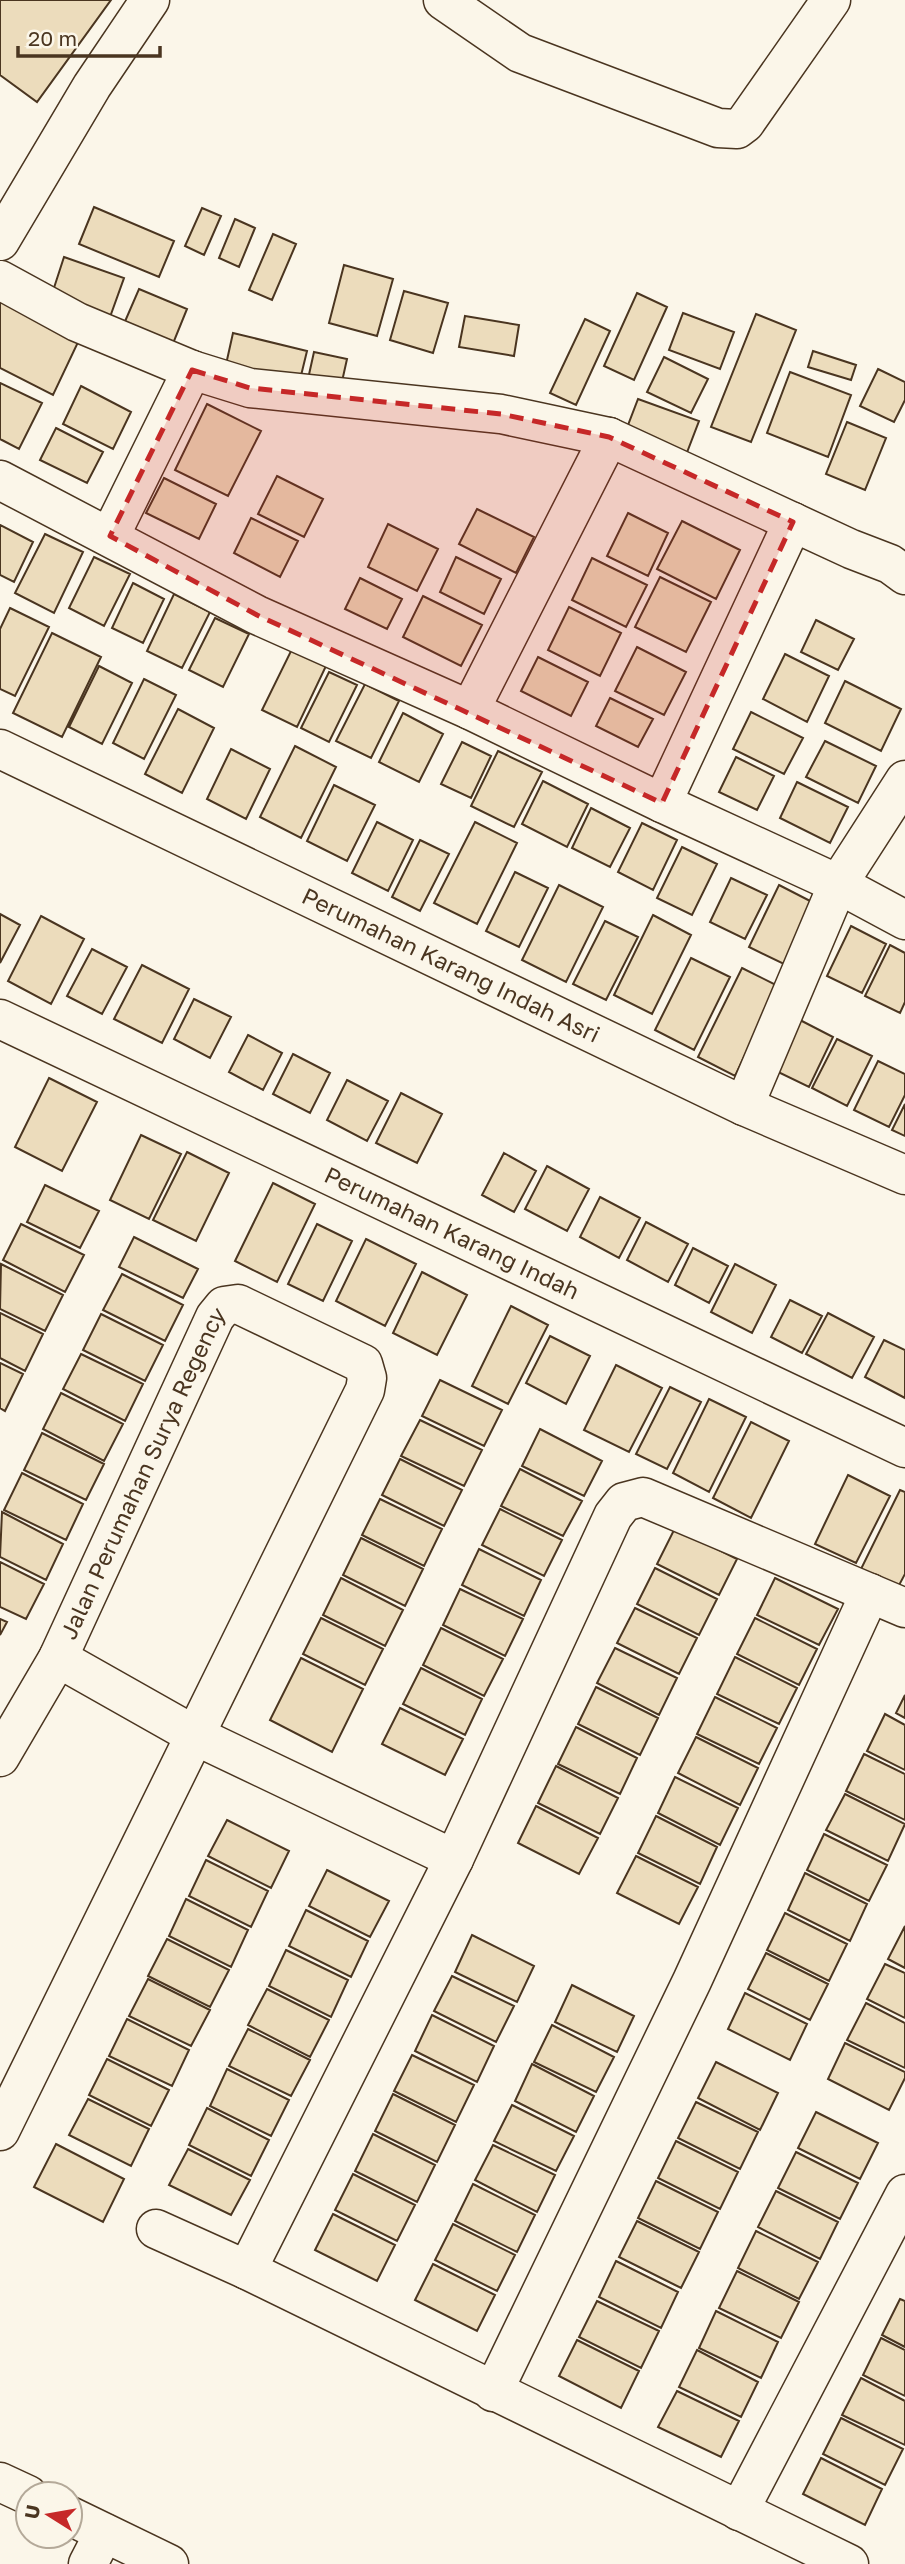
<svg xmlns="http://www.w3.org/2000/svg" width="905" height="2564" font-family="'Golos Text',sans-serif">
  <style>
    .building { fill: #ecdcbc; stroke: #4a3520; stroke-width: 2 }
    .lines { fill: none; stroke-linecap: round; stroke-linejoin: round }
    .minor-casing { stroke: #4a3520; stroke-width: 41 }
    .minor { stroke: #fbf6e9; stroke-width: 38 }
    .marked { fill: #c62828; fill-opacity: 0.2; stroke: #c62828; stroke-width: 5; stroke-dasharray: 14 9; stroke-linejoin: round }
    .labels { text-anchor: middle; stroke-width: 5; stroke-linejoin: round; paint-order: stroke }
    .street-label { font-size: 23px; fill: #4a3520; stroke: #fbf6e9 }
  </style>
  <rect width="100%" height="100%" fill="#fbf6e9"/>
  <path class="building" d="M0,0H111L37,102L0,75Z
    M94,207L174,241L159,277L79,244Z
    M202,208L221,216L204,255L185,246Z
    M235,219L255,228L239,267L219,258Z
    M273,234L296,244L272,300L249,290Z
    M64,257L124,278L110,317L51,297Z
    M344,265L393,279L377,336L329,323Z
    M139,289L187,309L172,346L123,326Z
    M404,291L448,303L433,353L390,340Z
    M637,293L667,307L634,380L604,366Z
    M0,299L80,338L53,395L0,368Z
    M683,313L734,332L720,369L669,350Z
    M756,314L796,330L751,442L711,427Z
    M465,316L519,325L514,356L459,347Z
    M585,319L610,331L576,405L550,393Z
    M233,333L307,351L298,388L225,369Z
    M813,351L856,365L851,380L808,367Z
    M314,352L347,359L339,395L306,388Z
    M664,357L708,379L691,413L647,392Z
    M878,369L905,382V400L894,422L860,406Z
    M790,372L851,395L828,457L767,433Z
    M0,383L42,403L19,449L0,439Z
    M81,386L131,412L113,449L63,424Z
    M638,399L699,421L686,455L625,433Z
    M207,404L261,431L228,496L175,470Z
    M847,422L886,438L865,490L826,474Z
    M56,428L103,452L87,483L40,460Z
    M277,476L323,499L304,537L258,514Z
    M164,478L216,504L199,539L146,513Z
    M477,509L534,537L516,573L459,544Z
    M628,513L668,533L648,576L607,556Z
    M251,518L298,541L280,577L234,553Z
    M682,521L740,550L716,599L657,569Z
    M388,524L438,549L417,591L368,567Z
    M0,525L33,542L14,582L0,575Z
    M45,534L83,552L54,613L15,593Z
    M94,557L130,574L104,626L69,608Z
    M456,557L501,579L484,614L440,592Z
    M592,558L647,585L626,627L572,600Z
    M660,577L711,602L686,652L635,627Z
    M360,578L402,599L387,629L345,609Z
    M133,583L164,599L143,643L112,628Z
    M174,594L210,612L182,668L147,651Z
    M423,596L482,625L461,666L403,637Z
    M569,607L621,633L600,676L548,650Z
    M10,608L49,627L15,696L0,689V629Z
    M215,618L249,634L223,687L189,670Z
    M816,620L854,639L838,670L801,652Z
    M52,633L101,657L62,737L13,713Z
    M637,647L686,672L664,715L615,691Z
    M292,649L326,666L297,727L262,710Z
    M785,654L829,676L807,722L763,699Z
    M538,657L588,682L571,716L521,691Z
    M99,666L132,683L102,744L69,727Z
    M329,672L357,685L329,742L301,728Z
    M144,679L176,695L144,759L113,743Z
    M845,681L901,709L881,751L825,723Z
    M365,684L399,701L371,758L336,741Z
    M610,698L653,719L638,747L596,726Z
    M178,709L214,728L182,793L145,774Z
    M751,712L803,738L784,774L733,749Z
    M403,713L443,734L419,782L379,762Z
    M825,741L876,766L858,803L806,777Z
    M462,742L491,756L471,798L441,784Z
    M295,746L336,767L301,838L260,817Z
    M231,749L270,769L246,819L207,799Z
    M498,751L542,772L514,827L471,806Z
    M736,757L774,776L757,810L719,792Z
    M543,781L588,804L567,847L522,824Z
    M797,782L848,807L830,843L780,818Z
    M334,785L375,805L347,861L307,841Z
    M591,808L630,828L610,867L572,848Z
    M377,822L413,840L388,891L352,873Z
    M475,822L517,843L477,924L434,903Z
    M642,823L677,840L653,890L618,872Z
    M420,840L449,854L420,911L392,897Z
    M682,847L717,864L692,915L657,898Z
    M515,872L548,888L519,947L486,931Z
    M731,878L767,895L745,939L710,922Z
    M559,885L603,907L566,982L522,960Z
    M779,885L816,904L786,965L749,947Z
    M0,914L20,925L0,963Z
    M653,915L691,935L652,1014L614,995Z
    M41,916L84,939L51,1004L8,981Z
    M605,921L638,937L606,1000L573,984Z
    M851,926L886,944L862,993L827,976Z
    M890,945L905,953V1002L900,1013L865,996Z
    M92,949L127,967L102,1014L67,996Z
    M691,958L730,977L694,1050L655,1030Z
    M142,965L189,989L162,1043L114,1019Z
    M742,968L778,986L735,1076L698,1057Z
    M194,999L231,1017L210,1058L174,1039Z
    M798,1019L833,1037L809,1087L774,1070Z
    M248,1035L282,1053L263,1090L229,1072Z
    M837,1039L872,1056L847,1106L812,1088Z
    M293,1054L330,1073L310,1113L273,1094Z
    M878,1061L905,1074V1095L889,1127L854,1110Z
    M49,1078L97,1102L62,1171L15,1147Z
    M347,1080L388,1101L367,1141L327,1120Z
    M401,1093L442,1114L417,1163L376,1143Z
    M905,1104V1136L892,1130Z
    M141,1135L181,1154L149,1219L110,1200Z
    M187,1152L229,1173L196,1241L153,1220Z
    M504,1153L536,1171L514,1212L482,1195Z
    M547,1166L589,1189L567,1231L525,1209Z
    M273,1183L315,1204L277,1282L235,1261Z
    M45,1185L99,1211L80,1248L27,1222Z
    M600,1197L640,1218L619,1258L580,1237Z
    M646,1222L688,1244L668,1282L627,1260Z
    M21,1224L84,1255L65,1292L3,1260Z
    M317,1224L352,1241L323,1301L288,1284Z
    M134,1237L198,1269L183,1298L119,1267Z
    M366,1239L416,1264L385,1326L336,1301Z
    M693,1248L728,1266L709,1303L675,1285Z
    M1,1264L63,1295L45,1331L0,1309Z
    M735,1264L776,1285L752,1333L711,1312Z
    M422,1272L467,1295L437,1355L393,1333Z
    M122,1274L183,1305L165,1341L103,1310Z
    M790,1300L822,1316L802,1353L771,1337Z
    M511,1306L548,1325L508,1404L472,1386Z
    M0,1313L43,1334L25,1371L0,1358Z
    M828,1313L874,1337L852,1378L806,1354Z
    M101,1314L163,1345L145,1381L83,1350Z
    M550,1336L590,1356L566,1404L526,1383Z
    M884,1340L905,1350V1398L865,1377Z
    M81,1354L143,1384L125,1421L63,1389Z
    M0,1363L23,1374L5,1411L0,1408Z
    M616,1365L662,1388L629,1452L584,1430Z
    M440,1380L502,1410L484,1446L422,1416Z
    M670,1387L701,1402L667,1469L636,1454Z
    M61,1393L123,1424L104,1461L43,1429Z
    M709,1399L746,1417L709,1492L673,1473Z
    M420,1420L482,1450L464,1486L401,1456Z
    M751,1422L789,1441L751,1518L713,1498Z
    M540,1429L602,1461L584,1496L522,1466Z
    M42,1433L104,1464L86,1500L24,1470Z
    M400,1459L462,1490L444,1526L382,1495Z
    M520,1469L582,1501L563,1536L501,1506Z
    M22,1473L83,1504L66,1540L4,1510Z
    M848,1475L890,1496L856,1563L815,1544Z
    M900,1490L905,1492V1574L897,1589L860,1571Z
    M380,1499L442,1529L424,1566L362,1535Z
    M500,1509L562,1540L544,1576L482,1545Z
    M2,1512L63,1544L46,1580L0,1557Z
    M675,1528L737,1559L719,1595L657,1564Z
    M361,1538L423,1569L405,1606L343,1575Z
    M479,1549L541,1580L524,1616L462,1585Z
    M0,1562L44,1584L26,1619L0,1607Z
    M655,1568L717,1599L699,1635L637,1604Z
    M341,1578L403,1610L385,1646L323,1615Z
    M775,1578L838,1609L819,1645L757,1615Z
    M460,1589L523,1619L505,1656L443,1625Z
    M635,1608L697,1638L679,1674L617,1643Z
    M321,1618L383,1649L365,1685L303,1654Z
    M755,1618L817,1649L799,1685L737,1654Z
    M0,1619L7,1622L0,1635Z
    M441,1628L503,1659L484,1696L423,1665Z
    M615,1648L677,1678L659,1715L597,1683Z
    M735,1657L797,1688L779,1724L717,1694Z
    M301,1658L363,1689L332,1752L270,1720Z
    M421,1668L482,1699L465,1735L403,1704Z
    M596,1687L658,1718L640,1755L578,1724Z
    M905,1695V1718L896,1713Z
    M715,1697L777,1728L759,1764L697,1734Z
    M400,1708L463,1739L445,1775L382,1744Z
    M885,1714L905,1725V1770L867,1751Z
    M576,1727L637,1758L620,1794L558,1764Z
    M696,1737L758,1768L740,1805L678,1773Z
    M864,1754L905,1774V1820L846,1791Z
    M556,1766L618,1798L600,1834L538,1803Z
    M675,1777L738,1808L720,1845L658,1813Z
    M845,1794L905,1824L888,1861L826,1830Z
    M536,1806L598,1838L579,1874L518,1843Z
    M656,1816L717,1847L700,1884L638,1853Z
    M227,1820L289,1851L271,1888L208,1856Z
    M824,1834L887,1865L869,1901L807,1870Z
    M636,1856L698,1887L679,1924L617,1893Z
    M206,1860L268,1891L251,1927L189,1896Z
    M327,1870L389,1901L370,1937L309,1906Z
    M805,1873L867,1904L850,1941L788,1910Z
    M186,1899L248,1930L231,1967L169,1936Z
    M306,1910L368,1941L351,1977L289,1946Z
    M785,1913L847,1944L829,1981L767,1950Z
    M905,1926V1968L888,1959Z
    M472,1935L534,1966L517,2002L455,1972Z
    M167,1939L229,1970L210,2007L148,1976Z
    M286,1950L348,1980L331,2017L269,1986Z
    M766,1953L828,1984L810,2020L748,1989Z
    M885,1964L905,1973V2018L867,1999Z
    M452,1976L514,2006L496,2042L434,2011Z
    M148,1979L210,2010L191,2046L129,2016Z
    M572,1985L634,2016L617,2052L555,2022Z
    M267,1989L329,2020L310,2057L248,2025Z
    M745,1993L807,2024L790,2060L728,2029Z
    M866,2003L905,2023V2068L847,2040Z
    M432,2015L494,2046L477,2082L415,2051Z
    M127,2019L189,2050L172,2086L109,2056Z
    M552,2025L614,2057L596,2092L534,2062Z
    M248,2029L310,2060L291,2096L229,2066Z
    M845,2043L905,2072V2078L889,2110L828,2079Z
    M412,2055L474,2085L456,2122L394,2091Z
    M107,2059L169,2090L151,2126L89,2095Z
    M716,2062L778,2093L760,2130L698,2098Z
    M532,2064L594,2096L576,2132L515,2101Z
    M227,2069L289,2100L271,2136L210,2106Z
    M393,2094L455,2125L437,2162L375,2131Z
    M88,2099L149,2129L131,2166L69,2135Z
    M696,2102L758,2132L740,2169L678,2138Z
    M512,2105L574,2136L556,2171L494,2141Z
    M207,2108L269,2140L251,2176L189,2145Z
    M816,2112L878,2143L860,2179L798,2148Z
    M373,2134L435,2165L417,2202L355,2171Z
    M676,2141L738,2172L720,2209L658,2178Z
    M56,2144L124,2179L103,2222L34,2187Z
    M493,2145L555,2175L537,2212L475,2180Z
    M188,2149L250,2180L231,2215L169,2185Z
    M796,2152L858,2183L840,2219L778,2188Z
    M353,2174L415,2205L397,2241L335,2210Z
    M656,2181L718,2212L700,2249L638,2218Z
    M473,2184L535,2215L517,2252L455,2221Z
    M776,2191L838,2222L820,2259L758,2227Z
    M333,2214L395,2245L377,2281L315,2250Z
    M637,2221L699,2252L681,2288L619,2257Z
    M453,2224L515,2255L497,2291L435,2260Z
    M756,2231L818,2262L799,2299L738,2268Z
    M616,2261L678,2292L661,2328L599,2297Z
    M433,2264L495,2295L477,2331L415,2300Z
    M737,2271L799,2302L781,2338L719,2308Z
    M900,2299L905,2301V2347L882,2335Z
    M597,2301L659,2331L641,2368L579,2337Z
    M716,2311L778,2342L761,2378L699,2348Z
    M881,2338L905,2350V2396L863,2375Z
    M577,2340L639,2371L621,2408L559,2376Z
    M697,2350L758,2382L741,2417L679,2387Z
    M861,2378L905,2401V2445L842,2415Z
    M677,2391L739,2421L721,2457L658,2427Z
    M841,2418L903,2449L885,2485L823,2454Z
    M821,2458L882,2489L865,2525L803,2494Z"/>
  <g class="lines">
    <defs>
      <g id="minor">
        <path d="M443,0L520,53L718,128L737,129L745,123L831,0"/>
        <path d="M0,241L92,86L150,0"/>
        <path d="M0,280L77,322L192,370L250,388L501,414L609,437L851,549L890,564L905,575"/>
        <path d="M0,480L257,615L470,710L662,803L838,884L905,920"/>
        <path d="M110,536L192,370"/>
        <path d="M470,710L609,437"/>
        <path id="s1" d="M0,749L744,1106L905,1175"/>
        <path d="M662,803L793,522"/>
        <path id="s2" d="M0,1019L905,1448"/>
        <path d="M744,1106L838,884L905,780"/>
        <path d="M58,1658L196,1736L454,1859"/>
        <path id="s3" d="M0,1757L58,1658L215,1317L224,1306L238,1304L363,1364L367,1378L365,1390L0,2131"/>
        <path d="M156,2229L247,2270L849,2564"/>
        <path d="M247,2270L454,1859L613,1516L624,1502L643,1497L905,1608"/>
        <path d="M493,2392L692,1981L870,1593"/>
        <path d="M0,2482L28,2495"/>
        <path d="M739,2511L905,2194"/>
        <path d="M70,2516L169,2564"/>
        <path d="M88,2564L104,2533"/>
      </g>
    </defs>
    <use href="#minor" class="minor-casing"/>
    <use href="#minor" class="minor"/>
  </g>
  <path class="marked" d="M192,370L250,388L501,414L609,437L793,522L662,803L257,615L110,536Z"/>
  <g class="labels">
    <g class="street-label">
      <text dy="8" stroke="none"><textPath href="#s1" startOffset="500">Perumahan Karang Indah Asri</textPath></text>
      <text dy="8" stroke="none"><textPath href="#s2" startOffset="500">Perumahan Karang Indah</textPath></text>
      <text dy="8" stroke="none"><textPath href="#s3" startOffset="318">Jalan Perumahan Surya Regency</textPath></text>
    </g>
  </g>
  <g transform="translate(49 2515) rotate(281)"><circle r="33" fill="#fbf6e9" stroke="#b4a999" stroke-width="2"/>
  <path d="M0-5L12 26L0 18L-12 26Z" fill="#c62828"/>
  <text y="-10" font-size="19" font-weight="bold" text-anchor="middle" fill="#4a3520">U</text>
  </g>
  <path d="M18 46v10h142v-10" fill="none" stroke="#4a3520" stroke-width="3.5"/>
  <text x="28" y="46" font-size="21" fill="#4a3520" stroke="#fbf6e9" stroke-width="5" paint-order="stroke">20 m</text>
</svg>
